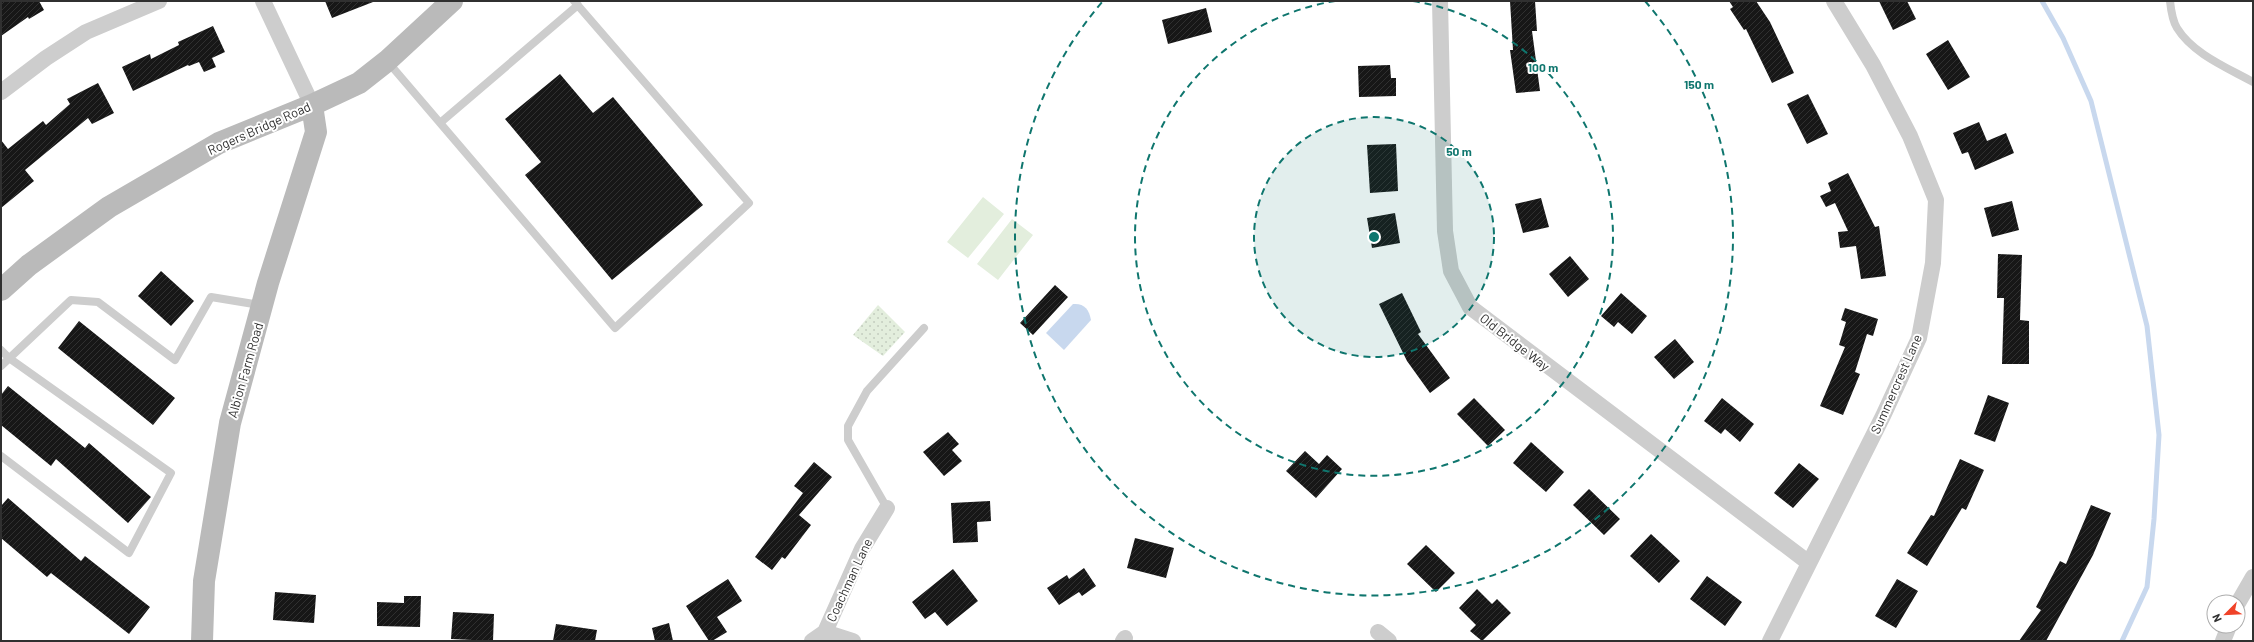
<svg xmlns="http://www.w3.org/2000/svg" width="2254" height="642" font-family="Barlow,sans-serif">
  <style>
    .green { fill: #e3eedd }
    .park { fill: url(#park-dots) }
    .water { fill: #c8d8ee }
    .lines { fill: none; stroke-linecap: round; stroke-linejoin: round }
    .stream { stroke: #c8d8ee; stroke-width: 5 }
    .building { fill: url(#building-hatch) }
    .lane { stroke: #cdcdcd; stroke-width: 8 }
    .street { stroke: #cdcdcd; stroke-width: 16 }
    .secondary { stroke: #bababa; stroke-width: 22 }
    .ring { fill: none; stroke: #0f766e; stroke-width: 2; stroke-dasharray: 7 5 }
    .labels { text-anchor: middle; stroke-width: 4; stroke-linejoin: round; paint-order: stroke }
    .street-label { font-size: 13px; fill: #303030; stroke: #fff }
    .centre { fill: #0f766e; stroke: #fff; stroke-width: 2 }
    .ring-label { font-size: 12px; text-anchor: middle; font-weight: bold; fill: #0f766e; stroke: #fff; stroke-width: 4; stroke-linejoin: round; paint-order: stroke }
  </style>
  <defs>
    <pattern id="park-dots" width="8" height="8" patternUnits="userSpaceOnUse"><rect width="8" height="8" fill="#e3eedd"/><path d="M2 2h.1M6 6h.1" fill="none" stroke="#c3ccbe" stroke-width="1.8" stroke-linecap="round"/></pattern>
    <pattern id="building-hatch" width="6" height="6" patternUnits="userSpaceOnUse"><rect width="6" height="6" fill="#171717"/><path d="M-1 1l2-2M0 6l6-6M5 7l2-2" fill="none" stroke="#303030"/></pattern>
  </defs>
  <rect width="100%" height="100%" fill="#fff"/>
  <path class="green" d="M983,197L1004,214L968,258L947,242Z
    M1012,219L1033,235L998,280L977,264Z"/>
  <path class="park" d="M878,305L905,332L883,356L853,335Z"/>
  <path class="water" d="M1073,304C1084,303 1089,309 1091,320L1064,350L1046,333Z"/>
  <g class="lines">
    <path class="stream" d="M2042,1L2063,38L2091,101L2147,326L2159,435L2154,519L2147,587L2122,641"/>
  </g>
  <path class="building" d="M1,1H39L44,10L29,19L28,17L1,36Z
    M325,1H373V2L332,18Z
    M1510,1H1535L1537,31H1532L1540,91L1516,93L1510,50H1513Z
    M1729,1H1756L1770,22L1794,73L1772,83L1746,29L1744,30L1730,9L1733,7Z
    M1879,1H1907L1916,19L1893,30Z
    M1206,8L1212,32L1168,44L1162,20Z
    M213,26L225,52L212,58L216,67L204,72L199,62L189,66L188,65L133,91L122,67L150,54L151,59L179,45L178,42Z
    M1948,40L1970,77L1948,90L1926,54Z
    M1390,65L1391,78H1396V96L1359,97L1358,66Z
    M560,74L593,113L613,97L703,205L612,280L525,175L541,162L505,119Z
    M98,83L114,113L92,124L88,118L25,170L34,181L1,208V140L8,149L43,121L46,125L70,104L67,99Z
    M1808,94L1828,134L1807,144L1787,104Z
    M1979,122L1987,141L2006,133L2014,153L1975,170L1968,152L1962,154L1953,133Z
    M1396,144L1398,191L1370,193L1367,145Z
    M1848,173L1875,227L1879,226L1886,276L1861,279L1856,246L1840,248L1838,232L1848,231L1835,203L1826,207L1820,196L1831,191L1828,183Z
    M1541,198L1549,227L1523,233L1515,204Z
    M2012,201L2019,230L1992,237L1984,208Z
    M1395,213L1400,243L1372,248L1367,218Z
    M1998,254L2022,255L2020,320L2029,321V364H2002L2004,298H1997Z
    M1570,256L1589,279L1568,297L1549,274Z
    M161,271L194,301L171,326L138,296Z
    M1055,285L1068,297L1033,335L1020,323Z
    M1402,293L1421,332L1418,334L1450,378L1430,393L1407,361L1379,304Z
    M1621,293L1647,316L1632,334L1618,322L1614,327L1601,316Z
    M1845,308L1878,319L1873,336L1867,334L1855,372L1860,374L1843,415L1820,406L1845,347L1839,345L1846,322L1841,320Z
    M79,321L175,398L153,425L58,348Z
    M1675,339L1694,362L1674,379L1654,357Z
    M8,386L85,448L89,443L151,497L128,523L56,459L51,466L1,425V395Z
    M1988,395L2009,403L1995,442L1974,434Z
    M1474,398L1505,430L1488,446L1457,414Z
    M1722,398L1754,424L1740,442L1725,429L1721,434L1704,421Z
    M948,432L959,444L952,450L962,461L944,476L923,452Z
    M1531,442L1564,472L1546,492L1513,463Z
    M1305,451L1319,464L1327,455L1342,469L1316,498L1286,471Z
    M1960,459L1984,470L1966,510L1962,508L1927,566L1907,553L1931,515L1934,516Z
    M814,462L832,477L799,515L811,525L785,559L782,557L772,570L755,557L803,493L794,486Z
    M1799,463L1819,479L1793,508L1774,493Z
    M1589,489L1620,519L1604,535L1573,505Z
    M8,498L81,561L85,556L150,607L129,634L51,573L47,577L1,538V506Z
    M990,501L991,521L977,522L978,542L953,543L951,503Z
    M2091,505L2111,513L2093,555L2046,641H2019L2041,610L2036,607L2060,561L2066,564Z
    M1651,534L1680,561L1659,583L1630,556Z
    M1135,538L1174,548L1166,578L1127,568Z
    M1426,545L1455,573L1436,592L1407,564Z
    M1084,568L1096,586L1082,596L1079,592L1059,605L1047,588L1067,575L1069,579Z
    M953,569L978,601L947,626L935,612L925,619L912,602Z
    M1707,576L1742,602L1725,626L1690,599Z
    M728,579L742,601L717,617L727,632L712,641H709L686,606Z
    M1897,579L1918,591L1896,628L1875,616Z
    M1477,589L1492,604L1497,599L1511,613L1482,641L1470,631L1476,625L1459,608Z
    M275,592L316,595L314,623L273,620Z
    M404,596H421L420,627L377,626V602L404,603Z
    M453,612L494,614L493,641L451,639Z
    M669,623L673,641H655L652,628Z
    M556,624L597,630L595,641H553Z"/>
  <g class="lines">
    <path class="lane" d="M2170,1C2171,10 2172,20 2177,28C2193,54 2228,68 2253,82
      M388,62L615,328L749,203L574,1
      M440,123L578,5
      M1,350L9,358L171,473L129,553L1,456
      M1,366L71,300L98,302L175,360L211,297L260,305
      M887,508L848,440V426L867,391L924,328"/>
    <path class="street" d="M263,1L312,105
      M1440,1L1445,231L1451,271L1470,307L1809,563
      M1,92L46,58L86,32L159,1
      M2238,603L2253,577
      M825,632L862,549L887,508
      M825,632L853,641
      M1378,632L1389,641
      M812,641L825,632
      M1123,641L1125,638
      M1770,641L1883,416L1919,338L1933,263L1936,200L1910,136L1873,65L1834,1
      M2223,641L2229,626"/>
    <path class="secondary" d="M1,290L29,265L109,207L219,143L312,105L359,83L387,61L452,1
      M202,641L204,581L230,423L268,283L316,132L312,105"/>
  </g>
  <circle cx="1374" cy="237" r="120" fill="#0f766e" fill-opacity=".12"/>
  <g class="ring">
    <circle cx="1374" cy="237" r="120"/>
    <path d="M1413 1A239 239 0 1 1 1335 1"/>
    <path d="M1645 1A359 359 0 1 1 1103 1"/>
  </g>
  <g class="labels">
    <g class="street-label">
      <text transform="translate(259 128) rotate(-24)" y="5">Rogers Bridge Road</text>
      <text transform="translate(1515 342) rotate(38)" y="5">Old Bridge Way</text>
      <text transform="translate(245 370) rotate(-74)" y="5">Albion Farm Road</text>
      <text transform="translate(1896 384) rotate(-66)" y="5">Summercrest Lane</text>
      <text transform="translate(849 580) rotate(-65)" y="5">Coachman Lane</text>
    </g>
  </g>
  <circle cx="1374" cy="237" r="6" class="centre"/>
  <g class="ring-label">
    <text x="1543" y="72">100 m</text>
    <text x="1699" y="89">150 m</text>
    <text x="1459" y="156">50 m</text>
  </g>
  <rect width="2254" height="642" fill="none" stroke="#303030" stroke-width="4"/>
  <g transform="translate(2226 614) rotate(246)"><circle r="19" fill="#ffffff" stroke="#acacac"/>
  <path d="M0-3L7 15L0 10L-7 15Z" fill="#f04228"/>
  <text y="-6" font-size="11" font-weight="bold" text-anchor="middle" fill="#303030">N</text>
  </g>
</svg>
